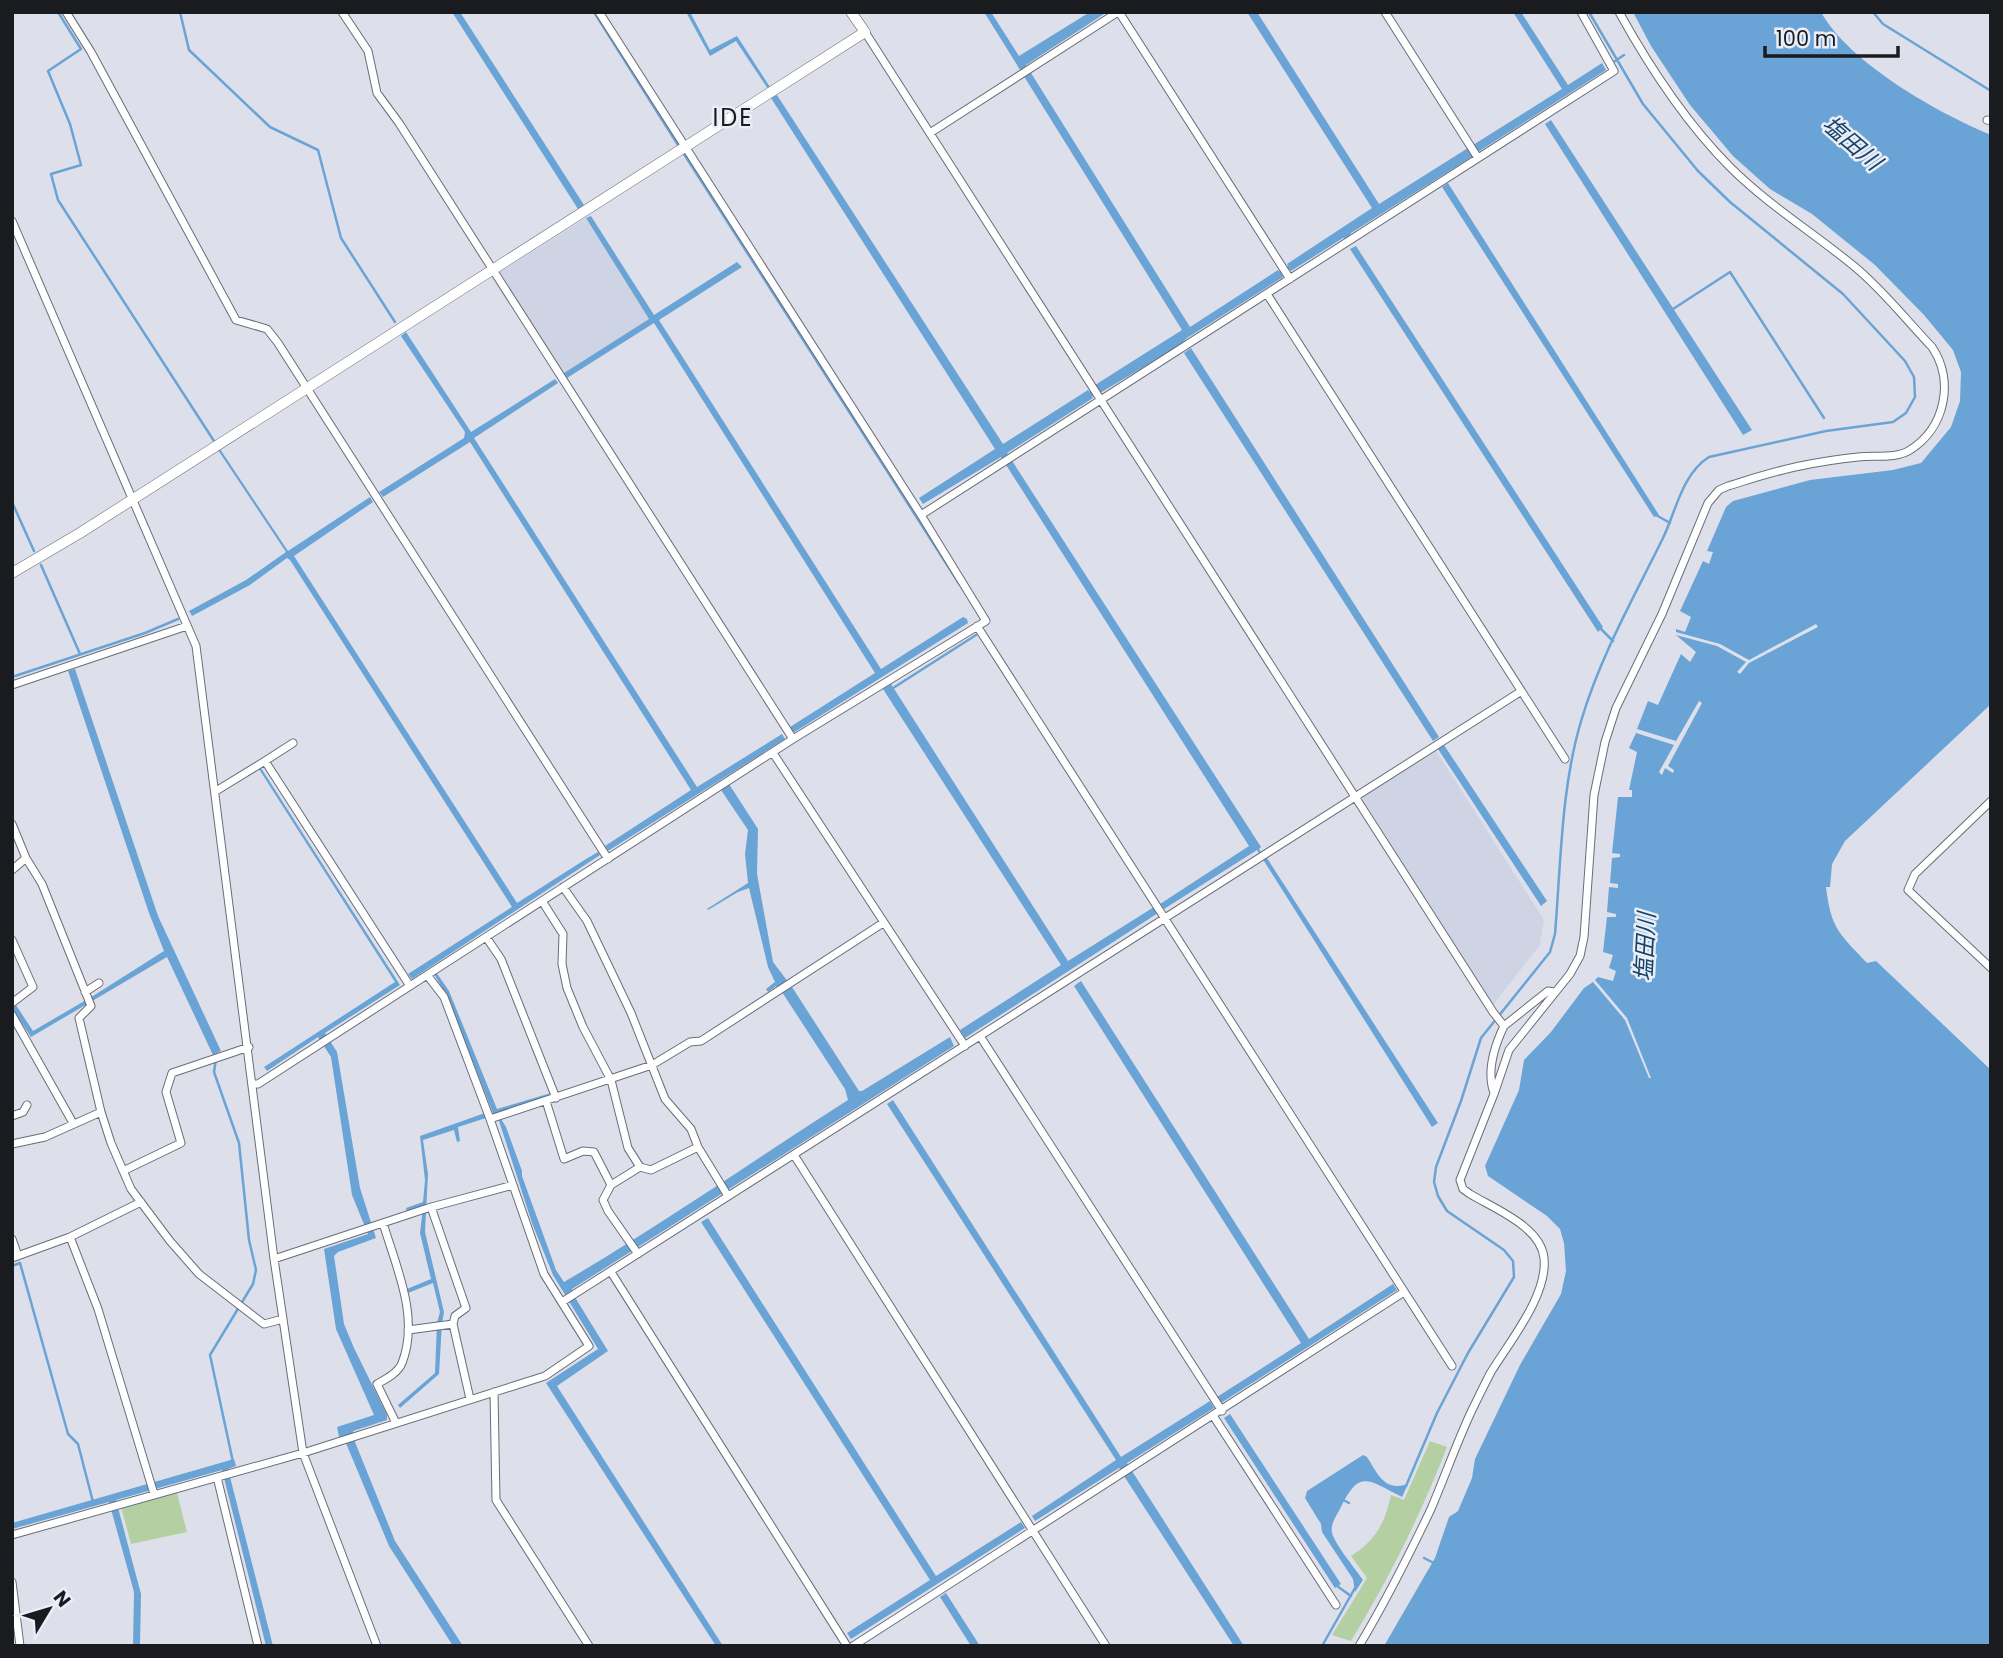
<svg xmlns="http://www.w3.org/2000/svg" width="2003" height="1658" font-family="Poppins,'Noto Sans JP',sans-serif">
  <style>
    .built { fill: #ced4e4 }
    .green { fill: #b4cfa2 }
    .water { fill: #6aa3d5 }
    .lines { fill: none; stroke-linecap: round; stroke-linejoin: round }
    .stream { stroke: #6aa3d5; stroke-width: 2.5 }
    .minor-casing { stroke: #6a6d76; stroke-width: 9 }
    .tertiary-casing { stroke: #6a6d76; stroke-width: 11 }
    .minor { stroke: #fff; stroke-width: 7 }
    .tertiary { stroke: #fff; stroke-width: 10 }
    .labels { text-anchor: middle; stroke-width: 5; stroke-linejoin: round; paint-order: stroke }
    .water-label { font-size: 23px; font-style: italic; fill: #194365; stroke: #eaeef8 }
    .quarter-label { font-size: 24px; letter-spacing: 2px; fill: #1a1b1e; stroke: #eaeef8 }
  </style>
  <rect width="100%" height="100%" fill="#dde0ea"/>
  <path class="built" d="M586,218L649,319L564,373L500,272Z
    M1435,749L1544,920L1540,945L1493,1005L1361,797Z"/>
  <path class="green" d="M1430,1441L1447,1447C1421,1514 1389,1579 1351,1641L1332,1635L1367,1578L1351,1556C1376,1540 1385,1523 1391,1495L1404,1500Z
    M177,1493L187,1532L131,1544L121,1507Z"/>
  <path class="water" d="M452,12H460L584,205L578,209Z
    M686,12H690L710,50L737,36L770,87L768,89L736,41L710,56Z
    M984,12H991L1019,56L1090,12H1107L1026,65L1190,327L1278,270L1280,272L1288,266L1287,264L1372,208L1247,12H1257L1379,204L1468,148L1473,156L1351,233L1348,239L1343,238L1291,271L1289,269L1282,274L1283,277L1187,338L1179,346L1100,393L1098,392L1092,396L1093,398L1007,453L1261,847L1259,849L1265,859L1267,858L1438,1123L1432,1127L1257,850L1164,909L1160,904L1249,846L1001,457L923,504L919,498L995,449L771,98L777,95L1003,444L1088,390L1090,392L1096,388L1095,385L1182,330Z
    M1513,12H1521L1568,85L1602,63L1606,70L1478,152L1473,145L1562,89Z
    M1633,12H1821C1849,63 1938,113 1991,135L1990,705L1845,841L1832,864L1830,887H1826C1831,929 1839,933 1867,963L1876,961L1991,1070V1646H1384L1435,1558L1449,1517L1458,1511L1472,1478L1475,1459L1520,1365L1561,1294L1566,1271L1564,1243L1560,1229L1547,1216L1488,1176L1485,1166L1519,1090L1524,1060L1551,1032L1584,988L1593,982L1625,1020L1649,1078H1651L1627,1018L1595,980L1598,977L1613,981L1616,971L1609,968L1613,955L1603,952L1607,917H1616V914L1607,912L1609,887L1618,888V884L1610,883L1612,858L1620,857V854L1612,853L1618,797H1632V790H1629L1637,752L1629,748L1636,733L1674,745L1659,772L1662,775L1665,768L1673,773L1674,770L1668,766L1702,703L1699,701L1676,741L1637,729L1648,701L1658,705L1681,654L1690,662L1696,652L1676,635L1717,646L1746,662L1737,672L1740,674L1749,663L1818,627L1816,624L1749,660L1720,644L1676,632V629L1685,632L1691,617L1680,611L1703,561L1709,564L1713,552L1707,551L1726,507L1733,501L1810,480L1893,470L1921,463L1951,427L1960,401L1961,372L1953,350L1924,315L1875,265L1812,214L1770,189L1733,156L1690,105L1651,46Z
    M1551,120L1752,430L1743,435L1545,124Z
    M1448,183L1659,515L1654,517L1442,187Z
    M591,216L654,315L737,262L742,267L659,320L881,669L963,617L967,619L968,623L793,733L790,727L875,673L654,323L567,378L564,373L649,319L586,218Z
    M1356,246L1603,627L1598,632L1350,249Z
    M406,332L471,432L555,379L558,383L474,438L697,787L782,734L785,739L608,851L605,846L691,790L470,442L383,497L379,492L464,438L465,432L401,336Z
    M1191,348L1439,737L1433,741L1184,353Z
    M220,449L288,551L370,497L373,502L294,556L517,903L586,859L598,852L600,855L412,979L408,974L512,907L290,560L287,558L250,585L192,616L189,611L246,580L286,552L218,450Z
    M75,669L158,916L221,1051L213,1055L167,957L31,1037L12,1008V999L33,1031L93,996L164,951L149,913L68,671Z
    M891,684L1068,961L1154,907L1158,913L965,1038L960,1030L1061,965L883,689Z
    M1444,745L1547,901L1541,906L1438,749Z
    M261,768L400,985L325,1033L337,1052L360,1188L376,1238L338,1252L334,1256L344,1324L354,1348L387,1415V1420L353,1431L355,1442L395,1541L463,1646H453L389,1546L343,1436L339,1437L337,1427L374,1415L336,1329L324,1249L368,1234L352,1195L331,1057L318,1037L267,1071L264,1067L395,982L259,769Z
    M729,784L758,829L757,874L773,962L792,987L859,1091H862L950,1037L954,1046L572,1289L573,1294L608,1351L557,1386L723,1646H716L546,1383L598,1349L553,1275L532,1223L499,1121L496,1115L493,1113L447,996L434,974L436,972L449,991L497,1109L551,1093L552,1095L499,1112L498,1114L506,1127L522,1171V1176L556,1270L564,1282C661,1225 754,1160 848,1100L845,1089L782,992L776,986L768,992L766,989L775,982L768,967L749,888L738,892L708,910L707,909L748,883L745,854L748,830L721,790Z
    M1081,981L1309,1339L1393,1284L1397,1290L1221,1403L1217,1397L1301,1343L1074,986Z
    M893,1100L1121,1457L1210,1401L1214,1408L1127,1463L1129,1467L1122,1471L1119,1468L1035,1521L1032,1516L1116,1460L887,1104Z
    M485,1113L486,1118L458,1127L460,1141L457,1142L454,1130L423,1140L428,1174L425,1232L444,1312L442,1323L439,1374L400,1408L398,1405L435,1373L437,1323L440,1312L433,1283L408,1293L407,1289L431,1279L420,1233L423,1207L407,1212L406,1208L423,1202L425,1180L420,1136Z
    M708,1218L936,1576L1021,1522L1025,1528L851,1639L847,1633L930,1580L701,1222Z
    M1230,1414L1341,1584L1335,1588L1224,1418Z
    M1363,1455L1367,1457C1378,1474 1384,1492 1408,1484L1402,1497C1369,1481 1360,1468 1341,1507C1337,1515 1330,1524 1332,1533C1336,1546 1355,1568 1363,1580L1355,1592L1353,1579L1322,1532L1321,1524L1305,1498L1307,1491Z
    M234,1459L236,1466L228,1469L273,1646H266L222,1470L116,1500L141,1594L140,1646H133L134,1592L109,1502L12,1529V1523Z
    M1132,1471L1244,1646H1234L1124,1476Z
    M946,1593L980,1646H971L940,1597Z"/>
  <g class="lines">
    <path class="stream" d="M58,12L81,49L48,71L70,124L81,165L51,174L58,200L214,441
      M180,12L189,50L270,127L318,150L341,238L395,322
      M594,12L678,145
      M1873,12L1883,24L1991,91
      M1615,61L1624,55
      M684,154L960,585
      M1673,309L1730,272L1824,418
      M12,502L34,551
      M1656,515L1670,523
      M41,565L80,654
      M1599,627L1613,641
      M12,677L145,633L178,619
      M890,690L976,635
      M216,1059L214,1072L239,1143L249,1240L256,1270L253,1284L210,1355L233,1462
      M12,1266L20,1263L68,1434L78,1444L93,1502
      M1406,1486L1437,1413L1468,1353L1514,1277L1513,1261L1504,1250L1447,1211L1438,1196L1434,1182L1436,1167L1461,1101L1481,1038L1550,952L1555,934C1561,862 1561,786 1582,718C1601,655 1634,597 1663,538C1676,511 1682,474 1709,457L1826,431L1893,422L1906,413L1915,397L1914,377L1905,361L1843,294L1730,202L1698,171L1643,104L1589,12
      M1341,1499L1349,1503
      M1424,1558L1434,1563
      M1337,1586L1351,1596
      M1322,1646L1355,1588"/>
    <defs>
      <path id="minor" d="M66,12L91,52L236,320L267,329L278,343L608,859
        M342,12L368,51L377,93L399,123L793,739
        M1119,12L1290,279
        M1385,12L1478,158
        M865,32L1493,1012L1504,1026C1494,1047 1486,1071 1494,1093
        M1987,120L1991,121
        M930,133L1118,12
        M12,221L196,646L274,1259L303,1453L377,1646
        M1267,294L1565,759
        M921,515L1614,71L1581,12
        M977,626L1452,1366
        M12,685L187,626
        M773,753L965,1046
        M265,761L293,743
        M216,791L265,761L410,986
        M1991,801L1915,874L1908,890L1991,968
        M12,824L26,858L42,884L91,1006L79,1018L101,1112L111,1143L131,1189L170,1241L199,1274L264,1324L283,1319
        M12,870L26,858
        M563,887L587,921L631,1013L665,1099L691,1129L698,1147L728,1196
        M542,901L563,934L562,964L567,988L583,1027L611,1080L628,1148L640,1167
        M486,937L501,959L556,1098
        M12,940L33,987L12,1003
        M85,992L99,983
        M12,1015L73,1123
        M1504,1026L1548,991L1554,992
        M980,1036L1222,1411
        M253,1084H258L793,739L986,621L921,515L599,12
        M546,1101L564,1159L583,1151L594,1152L611,1185L603,1200L608,1211L638,1254
        M12,1116L23,1112L27,1105
        M490,1119L652,1065L690,1042L701,1041L883,923
        M12,1144L45,1137L101,1112
        M794,1155L1106,1646
        M123,1171L181,1143L166,1092L172,1073L249,1047
        M611,1185L640,1167L651,1170L698,1147
        M431,1207L466,1308L455,1316L453,1324L470,1399
        M383,1223C396,1267 420,1317 402,1363C398,1373 386,1379 377,1384L396,1423
        M70,1237L98,1309L154,1494
        M12,1239L18,1256
        M12,1258L70,1237L141,1202
        M274,1259L428,1208L513,1185
        M611,1272L847,1646
        M562,1302L1520,692
        M408,1330L453,1324
        M494,1392L496,1500L589,1646
        M1214,1417L1336,1605
        M217,1477L258,1646
        M12,1535L303,1453L545,1376L589,1346L544,1274L490,1119L444,997L427,975
        M12,1582L20,1646
        M853,1646L1404,1292
        M1359,1646C1386,1601 1409,1555 1431,1509C1445,1476 1457,1442 1472,1410C1478,1398 1484,1385 1491,1372C1510,1341 1548,1295 1544,1258C1541,1227 1495,1209 1470,1194L1463,1189L1460,1180L1494,1094L1509,1050L1570,974L1580,956L1584,937L1594,795L1605,742L1616,708L1662,614L1708,503L1719,490L1728,486C1751,479 1775,471 1800,466C1819,462 1839,459 1858,457C1874,455 1896,459 1910,450C1945,428 1955,381 1932,347C1907,321 1883,290 1855,267C1814,233 1768,205 1730,167C1685,122 1650,68 1619,12"/>
      <path id="tertiary" d="M12,573L80,533L865,32L851,12"/>
    </defs>
    <use href="#minor" class="minor-casing"/>
    <use href="#tertiary" class="tertiary-casing"/>
    <use href="#minor" class="minor"/>
    <use href="#tertiary" class="tertiary"/>
  </g>
  <g class="labels">
    <g class="water-label">
      <text transform="translate(1852 143) rotate(41)" y="8">塩田川</text>
      <text transform="translate(1645 947) rotate(-87)" y="8">塩田川</text>
    </g>
    <g class="quarter-label">
      <text x="733" y="126">IDE</text>
    </g>
  </g>
  <rect width="2003" height="1658" fill="none" stroke="#1a1b1e" stroke-width="28"/>
  <g transform="translate(49 1609) rotate(52)" stroke="#eaeef8" stroke-width="5" paint-order="stroke">
  <path d="M0-5L12 26L0 18L-12 26Z" fill="#1a1b1e"/>
  <text y="-10" font-size="19" font-weight="bold" text-anchor="middle" fill="#1a1b1e">N</text>
  </g>
  <path d="M1765 46v10h133v-10" fill="none" stroke="#1a1b1e" stroke-width="3.5"/>
  <text x="1776" y="46" font-size="21" fill="#1a1b1e" stroke="#eaeef8" stroke-width="5" paint-order="stroke">100 m</text>
</svg>
